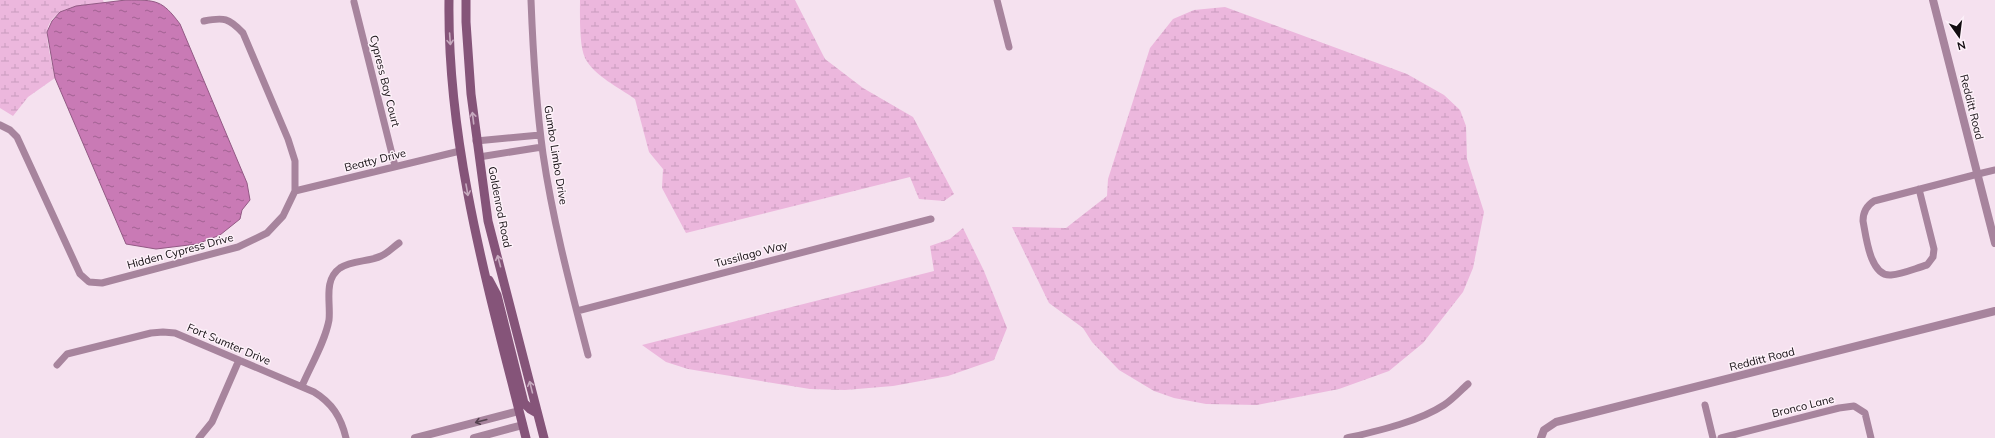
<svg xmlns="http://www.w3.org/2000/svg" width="1995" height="438" font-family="Mulish,sans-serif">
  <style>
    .wetland { fill: url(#wetland-marsh) }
    .water { fill: url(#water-ripples); stroke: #925984 }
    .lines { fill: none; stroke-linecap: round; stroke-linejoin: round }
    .minor { stroke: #a7849d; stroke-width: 7 }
    .tertiary { stroke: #a7849d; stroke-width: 8 }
    .secondary { stroke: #855479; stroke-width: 9 }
    .oneway { stroke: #c7aabf }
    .oneway2 { stroke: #55424f }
    .labels { text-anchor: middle; stroke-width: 3; stroke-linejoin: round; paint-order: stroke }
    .street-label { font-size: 11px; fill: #120c10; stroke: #fdf1f9 }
  </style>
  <defs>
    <pattern id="wetland-marsh" width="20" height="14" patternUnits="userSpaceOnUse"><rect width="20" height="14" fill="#ecb7dd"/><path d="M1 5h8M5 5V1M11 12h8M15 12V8" fill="none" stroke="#c99cbd"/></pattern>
    <pattern id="water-ripples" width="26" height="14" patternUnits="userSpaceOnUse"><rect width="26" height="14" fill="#c97ab5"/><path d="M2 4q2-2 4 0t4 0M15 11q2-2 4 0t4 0" fill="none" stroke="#a26292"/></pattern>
  </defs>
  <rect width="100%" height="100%" fill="#f5e1ef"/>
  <path class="wetland" d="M0,0H103L104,3C84,5 52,5 47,31C46,40 53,68 55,78L28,97L13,116L0,108Z
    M580,0H795L825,59L863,88L913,117L954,194L944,201L919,199L910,177L686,233L662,188L663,169L649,152L635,99C620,88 594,76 585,58C579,45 580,15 580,0Z
    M1225,7L1407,74L1444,95L1460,110L1466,126L1467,159L1484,212L1473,268L1463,292L1423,343L1389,371L1339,389L1257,405L1206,404L1174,398L1154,391L1119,370L1092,342L1083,328L1049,303L1012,227L1066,228L1107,196L1108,179L1150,48L1173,19L1194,10Z
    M963,228L984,271L1007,328L994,360L948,376L893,386L845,390L810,389L688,369L666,362L642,345L934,271L930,246L950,239Z"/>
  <path class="water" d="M126,0C157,0 162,0 180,24L247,183L250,200L242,210L240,219L220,235L197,244L156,249L126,244L55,78L47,32L52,21L60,12L76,6Z"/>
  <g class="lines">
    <path class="minor" d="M531,0C533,52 536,103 543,154C553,222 571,289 588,355
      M997,0L1009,47
      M354,2L395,166
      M0,125L10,130L17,137L80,274L89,282L102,283L238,247L267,233L283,216L295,191V161L288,139L243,33C229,18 224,17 204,21
      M476,141L540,135
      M479,157L542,147
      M1919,189L1934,249L1933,257L1927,265C1916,268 1903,274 1891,275C1870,277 1866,236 1863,221C1863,212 1866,206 1874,201L1978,174L1995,170
      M295,191L460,151
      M577,311L931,219
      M57,365L67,354L151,333L163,332L175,333L314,392C332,403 341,417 346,438
      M302,386C311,365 325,342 329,320C331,303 323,280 340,268C352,260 369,262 381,256C388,253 393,247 399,243
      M1705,405L1713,438
      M199,438L212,422L239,360
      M1347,438C1377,431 1418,422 1444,405C1453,399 1460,391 1468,384
      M1721,438L1839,408L1854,406L1865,413L1871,438"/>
    <path class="tertiary" d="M1933,0L1995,243
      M415,438L519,411
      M474,438L523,425
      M1541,438L1544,430L1556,422L1995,311"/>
    <path class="secondary" d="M449,0C447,150 490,294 526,438
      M466,0V22L471,94L488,221L544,438
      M489,280L497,295L524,403L530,409L537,413"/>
  </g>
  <defs><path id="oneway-shaft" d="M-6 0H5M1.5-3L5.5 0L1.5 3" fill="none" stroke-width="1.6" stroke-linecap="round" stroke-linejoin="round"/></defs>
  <g class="oneway">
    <use href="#oneway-shaft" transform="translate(450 39) rotate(86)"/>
    <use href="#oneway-shaft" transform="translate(473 118) rotate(-97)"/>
    <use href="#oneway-shaft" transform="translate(467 190) rotate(80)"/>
    <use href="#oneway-shaft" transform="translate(499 261) rotate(-105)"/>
    <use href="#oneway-shaft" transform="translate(531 387) rotate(-104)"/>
  </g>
  <use class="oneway2" href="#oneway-shaft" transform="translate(481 421) rotate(165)"/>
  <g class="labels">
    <g class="street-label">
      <text transform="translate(385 81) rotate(76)" y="4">Cypress Bay Court</text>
      <text transform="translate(1972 107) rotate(76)" y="4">Redditt Road</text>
      <text transform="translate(556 155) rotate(81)" y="4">Gumbo Limbo Drive</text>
      <text transform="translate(375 160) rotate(-14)" y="4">Beatty Drive</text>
      <text transform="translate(500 207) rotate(79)" y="4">Goldenrod Road</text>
      <text transform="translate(180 251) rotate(-15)" y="4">Hidden Cypress Drive</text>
      <text transform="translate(751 254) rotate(-15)" y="4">Tussilago Way</text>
      <text transform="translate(229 344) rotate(23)" y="4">Fort Sumter Drive</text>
      <text transform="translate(1762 359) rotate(-14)" y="4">Redditt Road</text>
      <text transform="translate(1803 406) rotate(-14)" y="4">Bronco Lane</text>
    </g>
  </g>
  <g transform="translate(1959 36) rotate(166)" stroke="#fdf1f9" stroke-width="3" paint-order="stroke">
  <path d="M0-3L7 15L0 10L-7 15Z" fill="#120c10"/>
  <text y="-6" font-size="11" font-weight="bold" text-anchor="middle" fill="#120c10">N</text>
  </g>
</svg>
